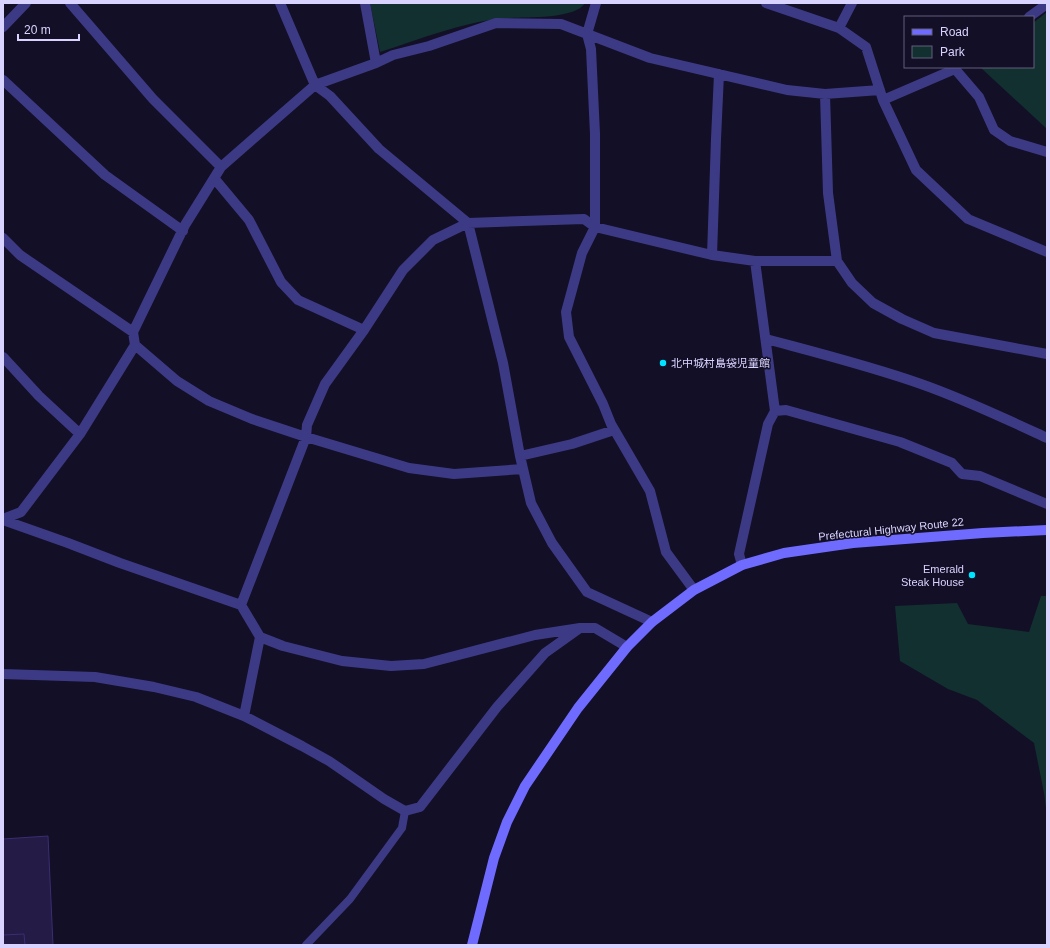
<svg xmlns="http://www.w3.org/2000/svg" width="1050" height="948" viewBox="0 0 1050 948" font-family="Helvetica,'Noto Sans JP',sans-serif">
	<style>
		.green { fill: #12302f }
		.building { fill: #241b47; stroke: #3b2d73 }
		.lines { fill: none; stroke-linecap: round; stroke-linejoin: round }
		.service { stroke: #3d3a85; stroke-width: 8 }
		.minor { stroke: #3d3a85; stroke-width: 10 }
		.secondary { stroke: #6f6bff; stroke-width: 10 }
		.poi-dot { fill: #00e5ff; stroke: #130f26; stroke-width: 1.5 }
		.labels { text-anchor: middle; stroke-width: 3; stroke-linejoin: round; paint-order: stroke }
		.poi-label { font-size: 11px; fill: #d9d4ff; stroke: #130f26; text-anchor: start }
		.street-label { font-size: 11px; fill: #d9d4ff; stroke: #130f26 }
	</style>
	<rect width="100%" height="100%" fill="#130f26"/>
	<path class="green" d="M370,3H585C576,19 527,17 510,18C467,20 421,39 380,52Z
		M1047,12V129L980,67H1033V23Z
		M1041,596H1047V816L1044,793L1034,743L977,700L948,689L900,661L895,606L957,603L968,624L1029,632Z"/>
	<path class="building" d="M48,836L53,945H3V839Z
		M24,934L25,945H3V935Z"/>
	<g class="lines">
		<path class="service" d="M306,945L350,899L402,828L405,811"/>
		<path class="minor" d="M70,3L153,99L221,167
			M280,3L315,85L330,96L379,149L468,223L503,363L520,456L531,503L552,543L587,592L652,622
			M365,3L376,63
			M596,3L587,34L591,49L595,134V227L582,253L566,312L569,337L603,404L611,424L650,491L666,552L694,590
			M766,3L839,28L866,47L883,100L916,170L968,219L1047,252
			M1029,17L1047,4
			M3,27L26,3
			M839,28L852,3
			M3,80L105,175L183,231
			M825,94L828,193L837,261
			M883,100L955,69L979,97L994,130L1010,141L1047,152
			M214,178L249,220L281,282L298,300L364,330
			M3,238L20,255L133,332
			M712,255L716,139L719,74
			M766,339C818,353 870,366 921,384C964,399 1006,419 1047,438
			M135,345L177,381L209,401L252,419L306,437L409,468L454,474L523,469
			M3,357L39,396L80,434
			M775,411L786,410L900,442L952,463L962,474L980,476L1047,504
			M520,456L572,444L614,430
			M3,519L21,512L80,434L135,345L133,332L185,225L221,167L315,85L376,63L393,55L429,46L496,23L561,24L650,58L787,90L825,94L880,90
			M3,520L68,543L120,563L241,605L260,637L283,646L342,661L391,666L424,664L535,635L580,628H595L627,647
			M742,565L739,554L768,424L775,411L755,261
			M241,605L306,437L307,425L325,384L364,330L403,270L433,240L468,223L584,219L595,227L712,255L755,261H837L852,283L873,303L902,319L934,333L1047,354
			M3,674L95,677L154,687L196,697L244,716L302,746L329,761L384,799L405,811L420,807L497,707L545,653L580,628
			M244,716L260,637"/>
		<path class="secondary" d="M472,945L494,858L507,822L525,786L578,708L627,647L652,622L694,590L742,565L784,553L853,543L983,533L1047,530"/>
	</g>
	<g class="poi-dot">
		<circle cx="663" cy="363" r="4"/>
		<circle cx="972" cy="575" r="4"/>
	</g>
	<g class="labels">
		<g class="poi-label">
			<text x="671" y="367">北中城村島袋児童館</text>
			<text x="964" y="573" text-anchor="end">Emerald<tspan x="964" dy="13">Steak House</tspan></text>
		</g>
		<g class="street-label">
			<text transform="translate(891 529) rotate(-6)" y="4">Prefectural Highway Route 22</text>
		</g>
	</g>
	<rect width="1050" height="948" fill="none" stroke="#d9d4ff" stroke-width="8"/>
	<rect x="904" y="16" width="130" height="52" fill="#130f26" stroke="#625e7d"/>
	<rect x="912" y="29" width="20" height="6" fill="#6f6bff" stroke="#625e7d"/>
	<text x="940" y="36" font-size="12" fill="#d9d4ff">Road</text>
	<rect x="912" y="46" width="20" height="12" fill="#12302f" stroke="#625e7d"/>
	<text x="940" y="56" font-size="12" fill="#d9d4ff">Park</text>
	<path d="M18 34v6h61v-6" fill="none" stroke="#d9d4ff" stroke-width="2"/>
	<text x="24" y="34" font-size="12" fill="#d9d4ff" stroke="#130f26" stroke-width="3" paint-order="stroke">20 m</text>
</svg>
